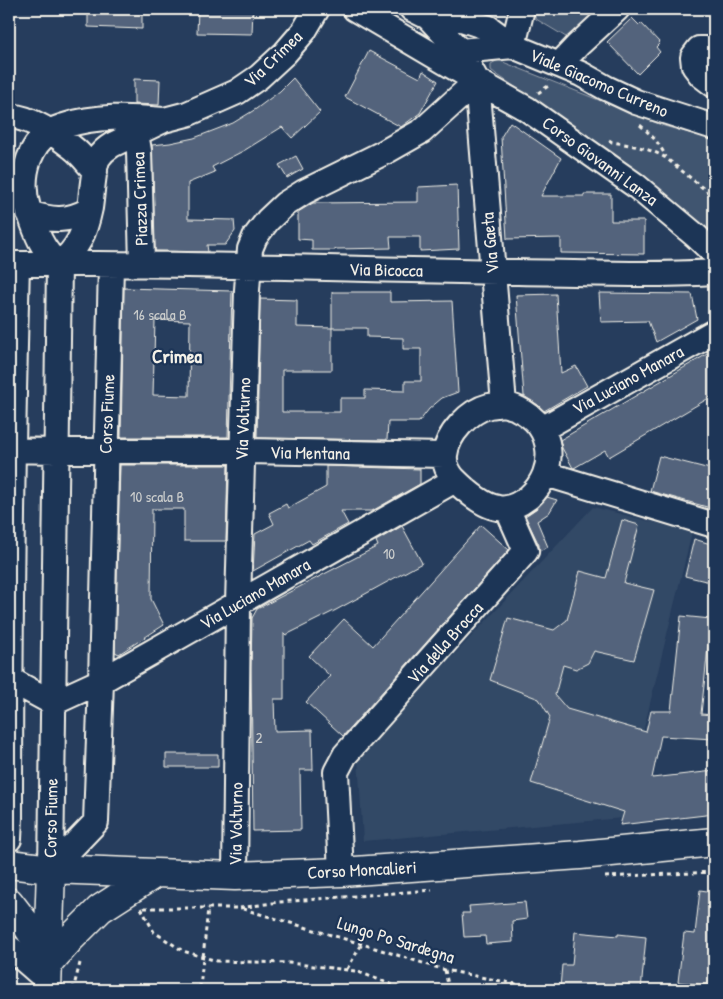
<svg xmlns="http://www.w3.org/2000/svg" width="723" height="999" viewBox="0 0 723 999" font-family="'Patrick Hand',sans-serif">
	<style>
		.built { fill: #334966 }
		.green { fill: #40546f; stroke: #9aa2ac }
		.building { fill: #52647b; stroke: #f4f1e8; fill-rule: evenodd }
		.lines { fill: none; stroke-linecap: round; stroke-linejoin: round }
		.minor-casing { stroke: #f4f1e8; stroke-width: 28 }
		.major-casing { stroke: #f4f1e8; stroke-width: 31 }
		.path { stroke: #f4f1e8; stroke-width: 3; stroke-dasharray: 4 4; stroke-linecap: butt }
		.minor { stroke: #1d3557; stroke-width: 24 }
		.major { stroke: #1d3557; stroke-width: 28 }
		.labels { text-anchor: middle; stroke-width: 4.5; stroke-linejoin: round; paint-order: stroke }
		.number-label { font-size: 15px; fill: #cccecd }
		.street-label { font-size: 18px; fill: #f4f1e8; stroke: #1d3557 }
		.neighbourhood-label { font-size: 19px; font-weight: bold; fill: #f4f1e8; stroke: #1d3557 }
	</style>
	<rect width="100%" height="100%" fill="#263d5d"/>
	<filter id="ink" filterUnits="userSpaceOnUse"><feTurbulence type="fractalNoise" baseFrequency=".02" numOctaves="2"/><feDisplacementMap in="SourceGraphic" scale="10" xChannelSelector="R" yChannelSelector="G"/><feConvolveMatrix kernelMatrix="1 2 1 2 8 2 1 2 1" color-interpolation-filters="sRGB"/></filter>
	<g filter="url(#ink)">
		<path class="built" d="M593,507L692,532L622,818L363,841L358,757Z"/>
		<path class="green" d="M531,9H606L573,37H566L536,19Z
			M498,60L664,126L714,140V234L615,154L496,74L491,70V64Z"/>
		<path class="building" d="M88,9H142V29L88,27Z
			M198,9H253L252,34L197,33Z
			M632,18L639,25L641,23L660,43L656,47L660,52L638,74L607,42Z
			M369,51L420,78L423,71L438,81L420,113L401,127L345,97Z
			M293,78L320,112L292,138L282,127L245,150L212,167L215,172L188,183V219L234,220L235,231L225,245H207L208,252L155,251L152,145L170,143L194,138L233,123L256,109L280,91Z
			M134,79L160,80L159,105L134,104Z
			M510,122L561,158L541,196H584V194H611V221H644V254L561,253V238L507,239L501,137Z
			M296,156L303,169L287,178L279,165Z
			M457,185L459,249L420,251V237H390L391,248L336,249L335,250H312V240L298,239V212L313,203L418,202V187Z
			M124,288L232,291L228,437H121ZM155,320L190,321L189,396L153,395Z
			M332,292H390V302L452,301L458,392L442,398L429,409L419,422H388L387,440L257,438L260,299L297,300V327L332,328V370H282V412H340V398H365V390L405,391V381H421V349H403V338L367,337V328H332Z
			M599,293L692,294L697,319L656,342L648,321L601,322Z
			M556,294L561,373L576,366L587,386L544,411L538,405L524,396L516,295Z
			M714,350V395L609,457L605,450L574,468H573L562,448L560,440Z
			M659,456L714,470V509L650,491Z
			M120,465H228L226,541H184V509H152L151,599L164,625L119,654L115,652Z
			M326,466L420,469V484L372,511H341L348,524L312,544L309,540L253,571L255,534L274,524L269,513L286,504L288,508L326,487Z
			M547,497L557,500L549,513L537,521L548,547L539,551V545L525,516L537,508Z
			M622,520L639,525L624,583L654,590L634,660L594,651L588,663L576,669L563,665L555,695L567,709L646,732L651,711H671L681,616L711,619L701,714L714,715V739L661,736L652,778L714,771V814L620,825L624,812L531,783L550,717L539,699L490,680L508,618L554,630L567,620L580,571L606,578Z
			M481,525L509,550L343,736L306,702L330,676L309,656L344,619L373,646Z
			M402,526L422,563L336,610L286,635L284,633V699H274L275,731L312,730L313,770H300L301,830L253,831L251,668L252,618L257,609L378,546L376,541Z
			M694,539L714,545V583L685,576Z
			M166,754H218V767H166Z
			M700,890L714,892V986L678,982L684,933L695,934Z
			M525,902L527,919L512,921L513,942L486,944L485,936L464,937L462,913H470L469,906Z
			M575,932L618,936V934L646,937L641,990H583L560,988L562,965H572Z"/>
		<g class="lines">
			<g class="minor-casing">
				<path id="minor" d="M355,9L477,81L527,109L635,185L696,236L714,253
					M412,9L428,17L460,51L477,81L504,404
					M428,17H456L489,28L513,46L581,74L606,88L636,102L714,127
					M513,46L522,9
					M445,51H460L513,46
					M714,53L705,49H699L693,57L694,66L701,75L714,85
					M560,64L578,45L617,9
					M9,116C30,117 57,135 73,148C81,154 88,164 95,171
					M136,133L139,151L142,264
					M29,213C53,221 67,222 89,210
					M9,264C178,262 348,270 518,272C583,273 649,276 714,272
					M59,264C78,249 85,232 90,208C92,195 93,169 98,158C102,152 107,148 112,145L164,120L187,114L237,92L259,77L285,53L304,31L317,9
					M59,264C41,250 35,229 28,208C23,191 23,176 29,159C33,149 40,138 50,132C54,129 59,128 64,126C96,115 130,117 163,120
					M504,404C508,406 514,406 518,409C555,426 558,471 529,497C520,504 509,510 498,508C483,506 464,489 454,479C448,472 444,464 445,455C447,434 469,411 489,406C493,405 499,405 504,404Z
					M542,429L714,332
					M9,450L56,451H242L444,455
					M546,474L714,525
					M9,679L53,703L101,681L455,480
					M9,839L10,818C10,634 12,449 17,264
					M51,869L96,822L101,681L111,265
					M51,869L59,264
					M341,872L336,772L345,755L526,551L507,508
					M235,876L238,603L247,290L250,249L255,237L268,220L285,204L304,192L385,152L422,131L477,81
					M9,948L16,953L47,980"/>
			</g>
			<g class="major-casing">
				<path id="major" d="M9,864L51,869L235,876L341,872L580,855L714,842
					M9,902L26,924L48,959
					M47,965L72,937L100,909L156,873
					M47,990L51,869"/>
			</g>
			<path class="path" d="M538,93L551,84
				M640,125C653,137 658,141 666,157
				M609,140L612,142C631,145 650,148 666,158L714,197
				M605,877L714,872
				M141,908L154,932L183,951L217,961L289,963L356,971L406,990
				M144,908H240L279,902L432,890
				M243,909L362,944L445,970L546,990
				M347,969L362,944
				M445,970L449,990
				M9,987L13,990
				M200,988L208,908
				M73,990L80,963"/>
			<use href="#minor" class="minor"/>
			<use href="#major" class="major"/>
		</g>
	</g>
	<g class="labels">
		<g class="number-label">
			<text x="160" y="320">16 scala B</text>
			<text x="157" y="502">10 scala B</text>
			<text x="389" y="559">10</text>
			<text x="259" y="743">2</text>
		</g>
		<g class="street-label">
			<text transform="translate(273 59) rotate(-44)" y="6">Via Crimea</text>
			<text transform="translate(599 83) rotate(23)" y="6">Viale Giacomo Curreno</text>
			<text transform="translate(600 161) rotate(36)" y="6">Corso Giovanni Lanza</text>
			<text transform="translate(140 199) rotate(-92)" y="6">Piazza Crimea</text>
			<text transform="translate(490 243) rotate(-95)" y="6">Via Gaeta</text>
			<text transform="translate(386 270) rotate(1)" y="6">Via Bicocca</text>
			<text transform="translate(628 380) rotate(-29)" y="6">Via Luciano Manara</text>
			<text transform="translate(107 414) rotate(-88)" y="6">Corso Fiume</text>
			<text transform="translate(243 419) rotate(-88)" y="6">Via Volturno</text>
			<text transform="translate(310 453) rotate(1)" y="6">Via Mentana</text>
			<text transform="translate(255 594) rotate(-30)" y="6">Via Luciano Manara</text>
			<text transform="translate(445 643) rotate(-48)" y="6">Via della Brocca</text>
			<text transform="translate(51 818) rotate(-89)" y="6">Corso Fiume</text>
			<text transform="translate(236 824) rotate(-89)" y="6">Via Volturno</text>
			<text transform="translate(362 870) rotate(-3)" y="6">Corso Moncalieri</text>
			<text transform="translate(396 940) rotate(17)" y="6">Lungo Po Sardegna</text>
		</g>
		<g class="neighbourhood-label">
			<text x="177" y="363">Crimea</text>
		</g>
	</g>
	<rect width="723" height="999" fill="none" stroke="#1d3557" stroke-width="30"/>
	<rect x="15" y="15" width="693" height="969" fill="none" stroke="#f4f1e8" stroke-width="2" filter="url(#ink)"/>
</svg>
